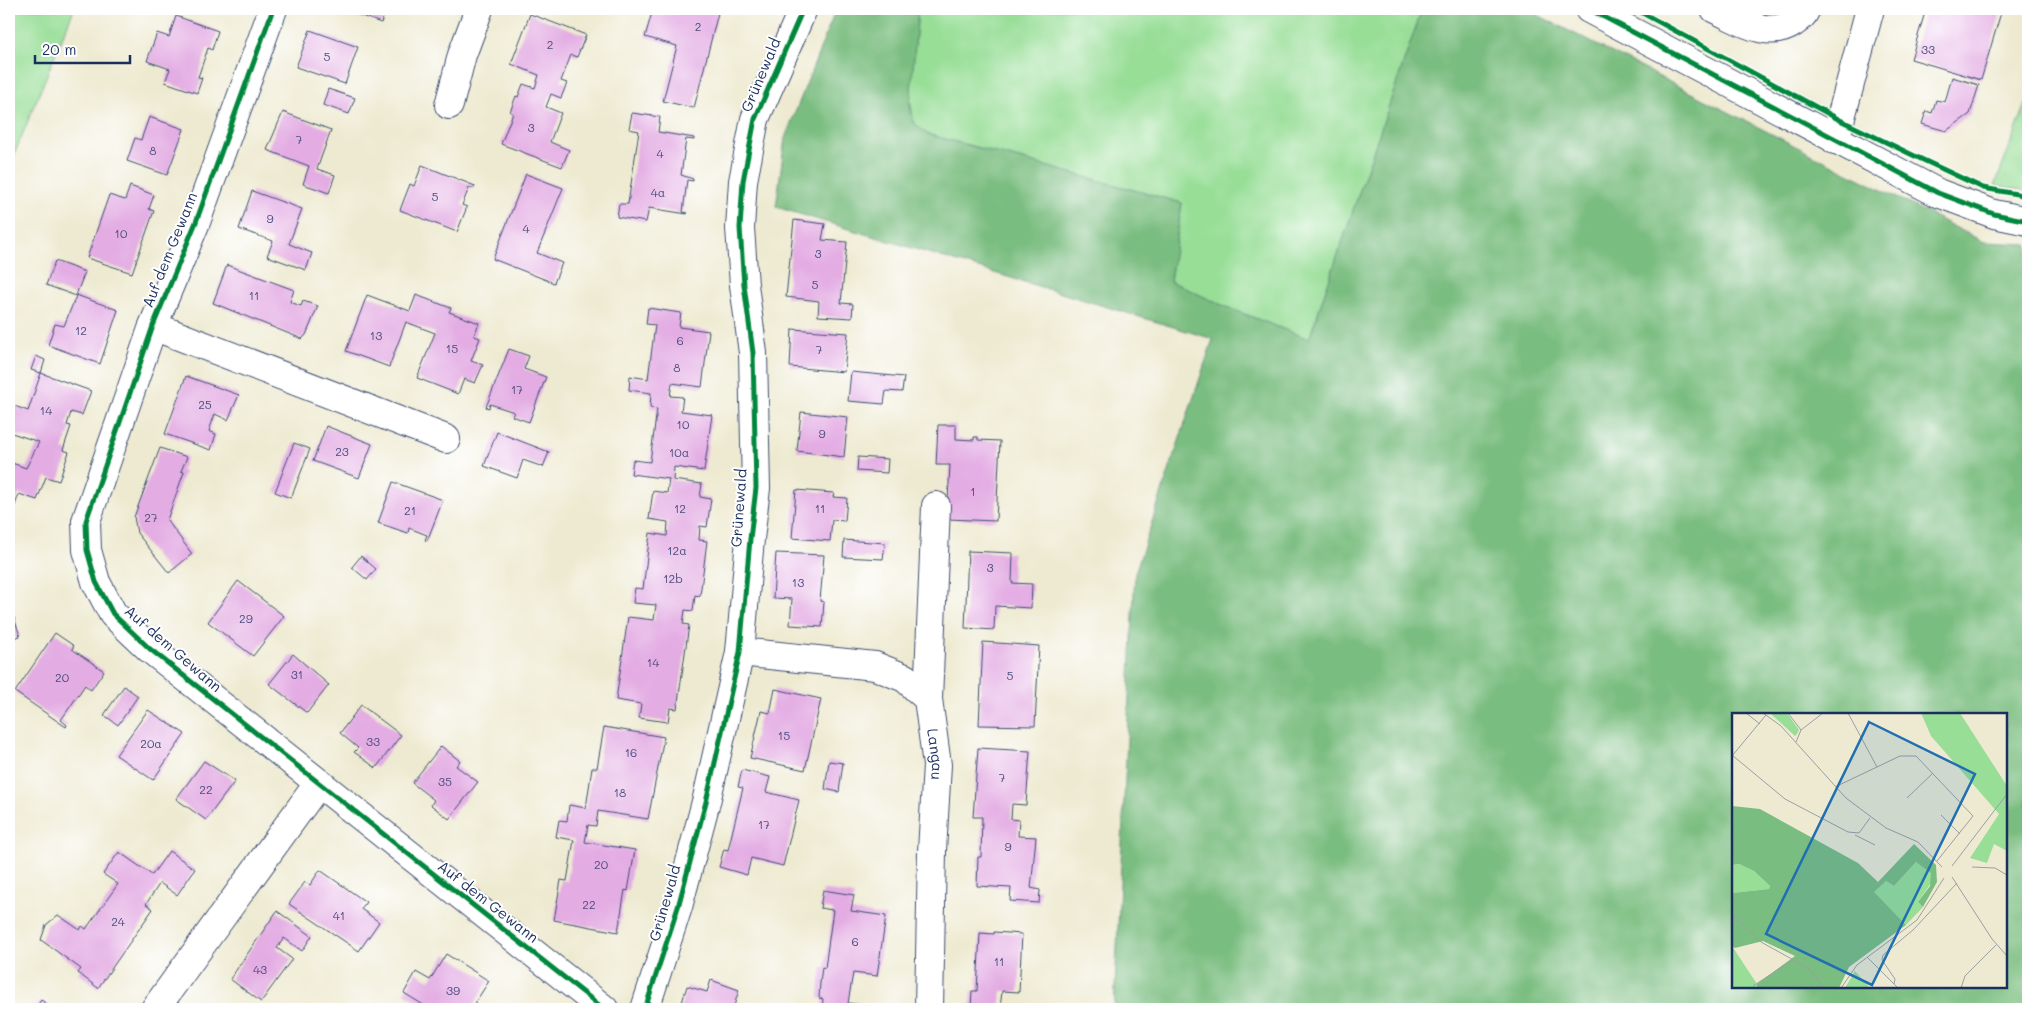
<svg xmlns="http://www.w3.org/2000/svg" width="2037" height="1018" viewBox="0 0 2037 1018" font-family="Mali,sans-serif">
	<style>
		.green { fill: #98de97; stroke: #5a867a }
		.forest { fill: #7abd80; stroke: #4a766f; fill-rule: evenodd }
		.building { fill: #e3ace3 }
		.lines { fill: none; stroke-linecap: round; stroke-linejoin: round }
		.minor-casing { stroke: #3b4b6f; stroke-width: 30 }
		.minor { stroke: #fff; stroke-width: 28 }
		.cycleway-casing { stroke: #fff; stroke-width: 8 }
		.cycleway { stroke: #00873e; stroke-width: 5 }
		.labels { text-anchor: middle; stroke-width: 4; stroke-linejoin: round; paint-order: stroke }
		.number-label { font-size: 12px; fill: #4d4e7f }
		.street-label { font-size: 15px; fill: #1b2f5e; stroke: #fff }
		.inset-road { fill: none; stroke: #9a9fa3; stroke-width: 1 }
		.view { fill: #1f6fb2; fill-opacity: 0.15; stroke: #1f6fb2; stroke-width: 2.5 }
		.inset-edge { fill: none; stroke: #1b2f5e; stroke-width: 2.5 }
	</style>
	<rect width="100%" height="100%" fill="#fff"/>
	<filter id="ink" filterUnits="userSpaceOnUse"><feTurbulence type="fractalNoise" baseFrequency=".02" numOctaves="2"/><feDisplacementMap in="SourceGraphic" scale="10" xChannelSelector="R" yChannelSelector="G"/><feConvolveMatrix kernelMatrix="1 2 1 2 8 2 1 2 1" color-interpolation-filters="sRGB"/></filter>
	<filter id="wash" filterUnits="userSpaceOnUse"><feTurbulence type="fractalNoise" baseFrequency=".0096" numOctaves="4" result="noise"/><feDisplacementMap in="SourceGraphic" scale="20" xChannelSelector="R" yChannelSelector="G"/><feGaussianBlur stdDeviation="1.12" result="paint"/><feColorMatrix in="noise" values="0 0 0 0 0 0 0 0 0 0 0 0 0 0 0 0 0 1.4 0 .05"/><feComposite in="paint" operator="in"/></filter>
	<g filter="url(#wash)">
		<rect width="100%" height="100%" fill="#eeead1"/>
		<path class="green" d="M9,9H74L9,167Z
			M918,9H1422L1309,339L1226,307L1170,281L1182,203L927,134L914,123L910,99Z
			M2028,99V191L1995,185Z"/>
		<path class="forest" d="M836,9H918L910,105L914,123L927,134L1182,203L1170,281L1226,307L1309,339L1422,9H1526L1984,242L2028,244V1009H1114L1135,573L1213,339L776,207L785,138ZM1733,714H2006V987H1733Z"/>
		<g id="blocks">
			<path class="building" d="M342,9H386L381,23Z
				M653,9H719L694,108L663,101L677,46L645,37Z
				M1926,9H2002L1981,80L1911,59Z
				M530,14L586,35L577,57L571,55L561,81L567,83L561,98L551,94L546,107L561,113L550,142L569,150L562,167L501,144L513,113L510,112L516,96L518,97L523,84L535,88L539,75L511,64Z
				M176,16L218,31L212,50L208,48L198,77L202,78L197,93L165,82L170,69L147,61L157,33L169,37Z
				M310,30L358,47L345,84L296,67Z
				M1952,77L1979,85L1970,114L1946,131L1922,124L1926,111L1932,113L1936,100L1945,102Z
				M328,89L355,98L349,114L323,105Z
				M283,112L331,130L317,169L335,175L329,193L303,184L309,166L267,150Z
				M632,113L660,117L658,132L694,138V140L686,139L681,175L693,179V181L687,180L683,212L688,213L687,214L649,208L646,222L617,217L619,204H628L639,131L629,129Z
				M149,117L184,129L167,175L127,161L135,138L141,140Z
				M422,165L475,186L474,188H469L462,205L467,207L457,232L400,210L410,184L414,186Z
				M526,174L563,188L537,253L562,263L554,283L493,259Z
				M130,186L154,195L149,209L154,211L132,273L87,258L109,195L125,200Z
				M252,191L302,209L289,244L312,253L306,270L267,256L273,241L239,229Z
				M794,220L825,224L822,240L847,242L841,303L853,304L852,318L818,316L819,301L786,297Z
				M55,261L85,272L76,295L118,310L100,364L48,345L55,324L64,326L76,296L46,285Z
				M227,265L294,290L290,302L301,306L303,301L318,306L306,335L302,339L213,303Z
				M367,295L410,311L416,295L451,308L449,312L479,323L474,336L480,338L471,361L483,365L475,383L464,379L458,394L417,378L435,333L406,322L389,367L346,351Z
				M648,308L681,313L679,327L709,331L702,387L672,383L670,396L683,397L681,411L712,415L704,471L674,467L673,480L702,484L700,497L711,499L707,527L700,526L699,540L707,541L700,596L695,595L693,611L685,610L683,624L689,625L677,709L670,708L668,722L639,718L641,704L616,700L628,617L654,620L656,605L633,603L635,588L643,589L650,533L667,536L668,522L649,519L653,491L667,493L669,479L631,474L633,460L650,462L657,409L650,408L651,393L629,390L630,376L648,379L655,325L646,324Z
				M792,329L848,333L844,372L790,367Z
				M509,349L529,356L524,369L546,377L529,422L512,416L514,412L490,404L489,408L486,407Z
				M36,356L45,360L41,373L91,391L82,415L71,412L67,425L71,426L63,450L69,452L59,481L46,477L37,500L19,494L9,522V462L26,468L39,442L9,432V404L28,411L41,373L31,370Z
				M851,372L904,377L902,392L886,391L884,404L848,401Z
				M186,376L239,395L228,420L215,414L209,431L216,434L211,450L165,434Z
				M801,412L848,417L844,457L797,451Z
				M938,425H956V439L974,440V437H978V440L1000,441L996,521L947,519L950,465H936Z
				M326,426L372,444L359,478L313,461Z
				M497,432L549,452L543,467L523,460L517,478L484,466Z
				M294,443L310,449L291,498L275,492Z
				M160,448L187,457L181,471L184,472L167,520L192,554L169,573L137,533L134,517Z
				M858,457L888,459L887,473L857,471Z
				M393,482L443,500L427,541L425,540L427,535L409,528L408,533L378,523Z
				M796,490L834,493L833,497L847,498L845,521L832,520L830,541L792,538Z
				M844,540L885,543L883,559L843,557Z
				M968,551L1013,553L1012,583L1032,584L1031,608L995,606L994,630L965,628Z
				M776,553L824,555L820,601L824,602L822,627L790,625L792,599L773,598Z
				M361,556L376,569L367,580L352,567Z
				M238,581L284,616L253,656L208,622Z
				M9,602L20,636L9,639Z
				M55,633L74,646L72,649L104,671L91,690L85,685L61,720L67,725L66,727L15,692Z
				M983,642L1039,646L1035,726L979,725Z
				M293,654L329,685L307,713L269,684Z
				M124,686L138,696L118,725L104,715Z
				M775,689L821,699L805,770L750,758L761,711L770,713Z
				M361,705L401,735L376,768L354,752L358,748L340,733Z
				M148,710L185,734L153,780L116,755Z
				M604,727L664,737L648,819L598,811L596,826L588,825L585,842L635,850L628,891L625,890L618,932L554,920L561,880L567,881L574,840L556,837L559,820L567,821L569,805L586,808L592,768H597Z
				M441,746L460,761L456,766L478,782L449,819L431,805L434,800L412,783Z
				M978,748L1030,751L1026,805L1012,804L1011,819L1019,820L1018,836L1036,837L1031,888L1040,890L1039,903L1010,901L1011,888L977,886L978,857H981L982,817H973Z
				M204,761L235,781L206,820L176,799Z
				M829,761L843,763L839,792L825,789Z
				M742,770L770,777L766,792L799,800L783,866L751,858L747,875L719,867L724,849L728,850L743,788L738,787Z
				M169,851L195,869L177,895L160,883L146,904L153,909L98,988L78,973L81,969L41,940L46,925L58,915L80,930L82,926L86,929L118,884L103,874L119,852L152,875Z
				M320,870L366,902L361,909L379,922L359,951L289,904L305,882L310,885Z
				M823,890L854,895L851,911L886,916L877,976L853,973L848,1003L870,1006V1009H822L823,999L819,998L820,983L822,967L825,968L833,910L820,908Z
				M277,911L312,936L302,951L284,938L277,948L292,959L261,1002L230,979Z
				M994,932L1022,934L1019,992L1002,991L1000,1009L971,1008L972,991H977L980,933L994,934Z
				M446,954L489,981L473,1006L478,1009H430L404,993L416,972L430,980Z
				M711,980L739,990L733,1009H680L687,986L707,992Z
				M41,1000L54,1009H35Z"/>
		</g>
	</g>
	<g filter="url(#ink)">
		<use href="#blocks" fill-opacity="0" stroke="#3b4b6f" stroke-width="1"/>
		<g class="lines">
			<g class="minor-casing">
				<g id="minor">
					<path d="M273,9L196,222L153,326L86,521L87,550L96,582L113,614L150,649L604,1009"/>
					<path d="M1589,9L1938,193L1994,214L2028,221"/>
					<path d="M1715,9C1740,20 1768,40 1793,23C1800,18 1803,16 1806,9"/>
					<path d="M449,105L462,55L479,9"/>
					<path d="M1835,140L1870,9"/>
					<path d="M153,326L446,439"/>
					<path id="s1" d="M740,652L875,666L905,678L928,699L937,765L932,851L929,1009"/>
					<path d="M928,699L936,506"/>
					<path d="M155,1009L318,784"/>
					<path d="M645,1009L678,907L707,798L740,652L750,539L756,488L753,353L744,285L740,228L743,181L755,119L803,9"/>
				</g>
			</g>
			<use href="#minor" class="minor"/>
			<g class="cycleway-casing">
				<path id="cycleway" d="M273,9L196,222L153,326L86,521L87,550L96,582L113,614L150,649L604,1009
					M1589,9L1938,193L1994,214L2028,221
					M1635,9L1840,120L1921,159L1983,188L2028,196
					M645,1009L678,907L707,798L740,652L750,539L756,488L753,353L744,285L740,228L743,181L755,119L803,9"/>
			</g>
			<use href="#cycleway" class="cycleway"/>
		</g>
	</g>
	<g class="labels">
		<g class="number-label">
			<text x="698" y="31">2</text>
			<text x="550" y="49">2</text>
			<text x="1928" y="54">33</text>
			<text x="327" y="61">5</text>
			<text x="531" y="132">3</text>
			<text x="299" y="144">7</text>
			<text x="153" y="155">8</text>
			<text x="660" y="158">4</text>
			<text x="658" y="197">4a</text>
			<text x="435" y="201">5</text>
			<text x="270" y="223">9</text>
			<text x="526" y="233">4</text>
			<text x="121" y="238">10</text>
			<text x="818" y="258">3</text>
			<text x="815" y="289">5</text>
			<text x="254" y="300">11</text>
			<text x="81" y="335">12</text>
			<text x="376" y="340">13</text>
			<text x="680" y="345">6</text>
			<text x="452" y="353">15</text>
			<text x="819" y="354">7</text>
			<text x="677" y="372">8</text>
			<text x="517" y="394">17</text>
			<text x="205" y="409">25</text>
			<text x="46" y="415">14</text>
			<text x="683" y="429">10</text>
			<text x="822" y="438">9</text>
			<text x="342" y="456">23</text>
			<text x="679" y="457">10a</text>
			<text x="973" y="496">1</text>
			<text x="680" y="513">12</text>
			<text x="820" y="513">11</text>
			<text x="410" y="515">21</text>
			<text x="151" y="522">27</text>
			<text x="677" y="555">12a</text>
			<text x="990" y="572">3</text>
			<text x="673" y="583">12b</text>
			<text x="798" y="587">13</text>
			<text x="246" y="623">29</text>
			<text x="653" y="667">14</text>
			<text x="297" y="679">31</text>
			<text x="1010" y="680">5</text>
			<text x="62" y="682">20</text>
			<text x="784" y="740">15</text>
			<text x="373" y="746">33</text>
			<text x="151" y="748">20a</text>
			<text x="631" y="757">16</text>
			<text x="1002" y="782">7</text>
			<text x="445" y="786">35</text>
			<text x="206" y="794">22</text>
			<text x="620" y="797">18</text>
			<text x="764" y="829">17</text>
			<text x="1008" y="851">9</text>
			<text x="601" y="869">20</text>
			<text x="589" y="909">22</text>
			<text x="339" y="920">41</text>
			<text x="118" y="926">24</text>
			<text x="855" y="946">6</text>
			<text x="999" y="966">11</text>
			<text x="260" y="974">43</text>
			<text x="453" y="995">39</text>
		</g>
		<g class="street-label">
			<text transform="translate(761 75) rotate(-67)" y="5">Grünewald</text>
			<text transform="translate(170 250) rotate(-68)" y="5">Auf dem Gewann</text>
			<text transform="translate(739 508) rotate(-86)" y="5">Grünewald</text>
			<text transform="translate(173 649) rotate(41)" y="5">Auf dem Gewann</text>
			<text dy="5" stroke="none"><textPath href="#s1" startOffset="255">Langau</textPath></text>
			<text transform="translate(488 902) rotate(38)" y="5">Auf dem Gewann</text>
			<text transform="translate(665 903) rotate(-74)" y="5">Grünewald</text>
		</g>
	</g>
	<g transform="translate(1732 713)">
		<rect width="275" height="275" fill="#eeead1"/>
		<path d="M38,0H55L67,17L65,21L63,23ZM189,0H228L275,73V138L262,131L255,150L238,145L267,101L199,23ZM184,149L199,158V170L186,189L191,194L174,212L141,179L154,168L162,173ZM7,151L22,158L38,173L37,176L0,180V152ZM0,233L25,271V275H0ZM123,258L138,275H113Z" fill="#98de97"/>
		<path d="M0,93L28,96L126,150L146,169L182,131L204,152L205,169L191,194L186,189L198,173L199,160L184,149L162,173L154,168L142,179L174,212L117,254L107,275H25V271L63,243L31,228L3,235L0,233V180L37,176L38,173L22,158L7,151L0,152Z" fill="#7abd80"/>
		<path class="inset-road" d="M14,0L28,11M31,0L49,13L114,85L154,115L186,129L210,154M56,0L69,17M116,0L145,54M64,29L69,17L91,0M0,42L53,86L116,119L127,120L138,105M0,43L34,2M103,74L168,43H184L241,103L205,148M175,85L201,60M209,102L228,121M123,122L143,132M220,153L275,81M240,154L263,155L275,162M220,164L260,226L275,243M0,201L29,229L76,255L92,275M135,244L166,275M162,271L163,266L150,247L151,242L181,217L225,170M21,273L59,248M109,275L125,252L185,207L212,165M229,275L233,263L264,232"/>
		<path class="view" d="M137,9L243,61L140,272L34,221Z"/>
		<rect width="275" height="275" class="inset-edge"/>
	</g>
	<rect width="2037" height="1018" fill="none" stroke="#fff" stroke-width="30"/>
	<path d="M35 55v8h95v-8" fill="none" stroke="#1b2f5e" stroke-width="2.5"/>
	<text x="42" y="55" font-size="15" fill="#1b2f5e" stroke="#ffffff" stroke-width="4" paint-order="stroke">20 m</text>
</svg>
